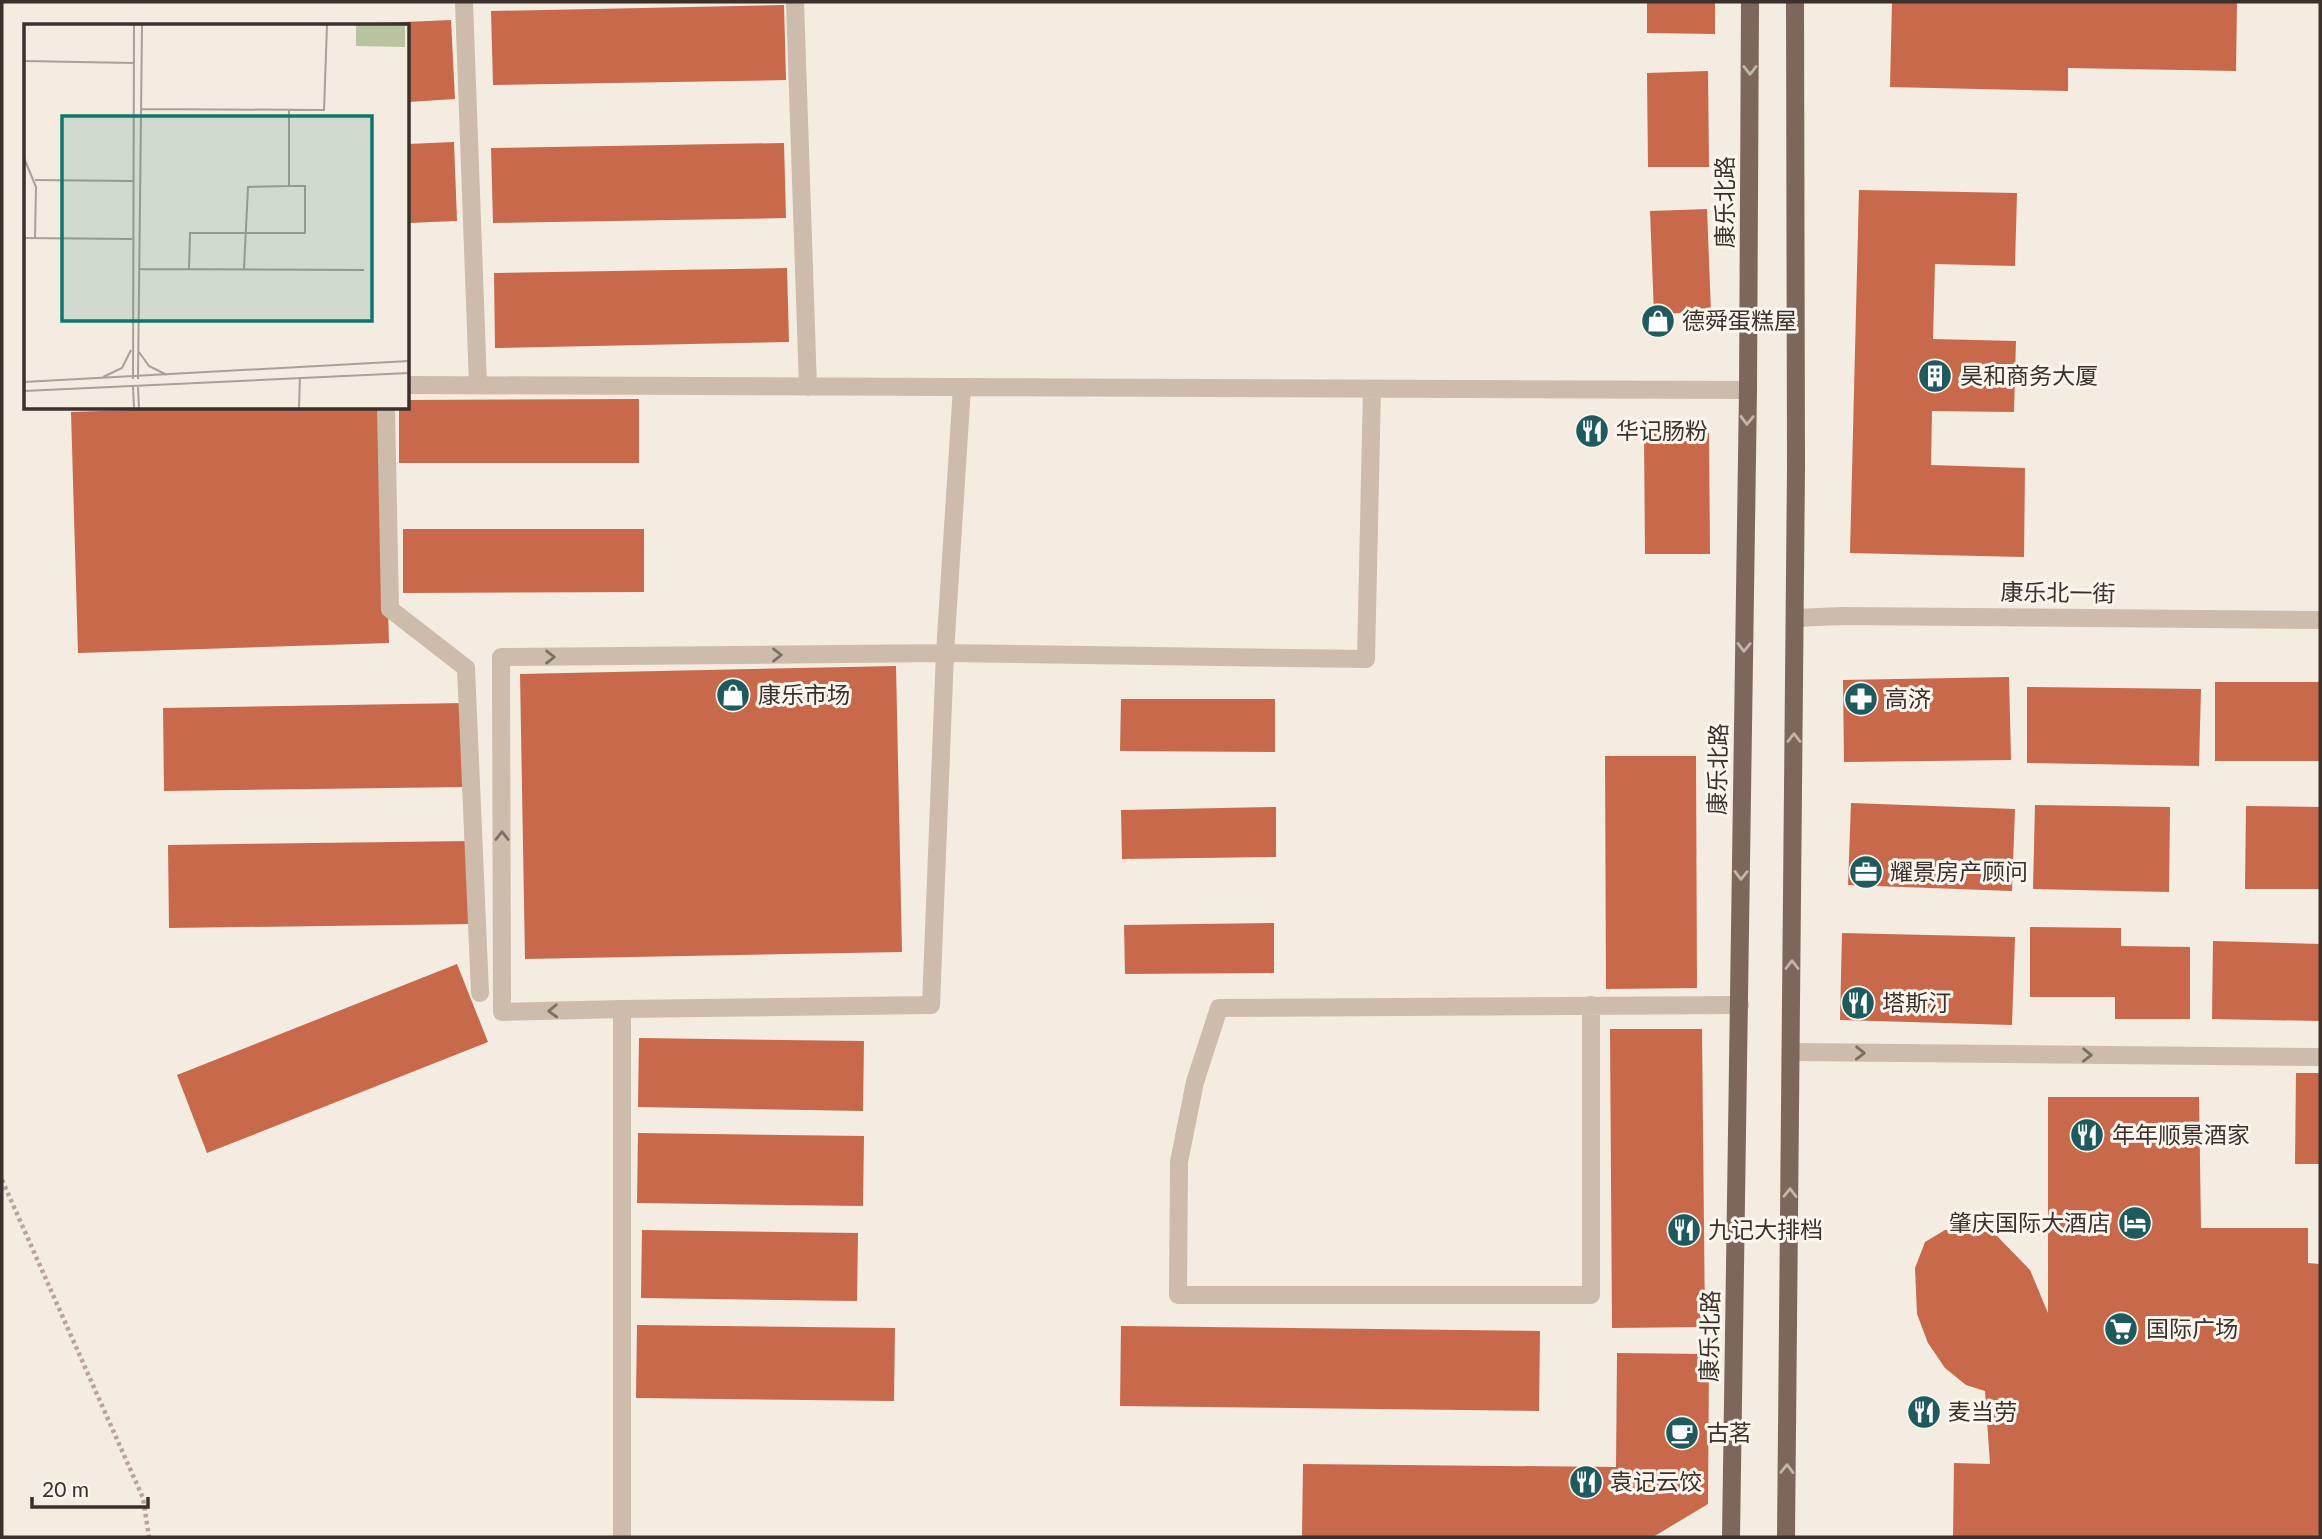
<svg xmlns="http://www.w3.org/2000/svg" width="2322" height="1539" viewBox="0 0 2322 1539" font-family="Lato,'Noto Sans SC',sans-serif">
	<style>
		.building { fill: #c8694b }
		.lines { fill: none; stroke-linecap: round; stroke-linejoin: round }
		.path { stroke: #b9a596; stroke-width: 4.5; stroke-dasharray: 3.5 3.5; stroke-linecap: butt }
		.minor { stroke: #cdbbac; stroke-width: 18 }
		.major { stroke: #7d675c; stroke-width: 18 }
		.oneway { stroke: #c2b5ac }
		.oneway2 { stroke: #7d6f65 }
		.labels { text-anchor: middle; stroke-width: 6; stroke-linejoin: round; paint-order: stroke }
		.street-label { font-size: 23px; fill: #3b302b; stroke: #fbf5ee }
		.poi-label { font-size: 23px; fill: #3b302b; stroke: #fbf5ee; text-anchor: start }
		.inset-road { fill: none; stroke: #aaa098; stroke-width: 2 }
		.view { fill: #0f766e; fill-opacity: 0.15; stroke: #0f766e; stroke-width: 3.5 }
		.inset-edge { fill: none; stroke: #3b302b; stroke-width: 3.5 }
	</style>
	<rect width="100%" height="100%" fill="#f4ebe1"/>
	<path class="building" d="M1647,2H1715V34L1647,33Z
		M1892,2H2237L2236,71L2068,68V91L1890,87Z
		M784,5L786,80L493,85L491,11Z
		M451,20L455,99L408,102V26H358V24Z
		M1708,71L1709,167H1648L1647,73Z
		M454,142L457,221L408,223V144Z
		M784,143L786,218L493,223L491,148Z
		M1859,190L2017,193L2015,266L1935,264L1933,339L2016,341L2014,412L1932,411L1931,465L2025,468L2024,557L1850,553Z
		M1707,209L1711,312L1654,314L1650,211Z
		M787,268L789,342L495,348L494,273Z
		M639,399V463H399V408H408V400Z
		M195,408H382L389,643L78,653L71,412Z
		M1644,433H1709L1710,554H1645Z
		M403,529H644V592L403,593Z
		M896,666L902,952L525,959L520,674Z
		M2009,677L2011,760L1844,762L1843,680Z
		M2215,682H2320V761H2215Z
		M2027,687L2201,689L2199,766L2027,763Z
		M1121,699H1275V752L1120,751Z
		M465,703L467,787L164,791L163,708Z
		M1605,756H1696L1697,988L1606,989Z
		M1851,803L2015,809L2012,891L1848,885Z
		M2035,805L2170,807L2169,892L2033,889Z
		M2246,806L2320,807V889H2245Z
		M1276,807V857L1122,859L1121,810Z
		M471,841L472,924L169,928L168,845Z
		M1274,923V973L1125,974L1124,925Z
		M2030,927L2121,928V946L2190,947V1019H2115V997H2030Z
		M1842,933L2015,937L2012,1025L1840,1020Z
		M2213,941L2320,944V1021L2212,1019Z
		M457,964L488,1042L207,1153L177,1075Z
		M1610,1029H1702L1705,1327L1612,1328Z
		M639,1038L864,1041L863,1111L638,1107Z
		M2296,1073H2320V1164H2295Z
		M2048,1097H2199L2201,1228H2308V1263L2320,1264V1537H1953L1954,1463L1990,1464L1985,1391L1966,1385L1945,1368L1928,1343L1917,1314L1915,1268L1925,1242L1945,1230L1975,1228L1997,1236L2030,1270L2048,1313Z
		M638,1133L864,1136L863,1206L637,1203Z
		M642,1230L858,1233L857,1301L641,1298Z
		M637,1325L895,1328L894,1401L636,1398Z
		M1121,1326L1540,1331L1539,1411L1120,1406Z
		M1617,1353L1709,1354L1708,1504L1653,1537H1302L1303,1464L1616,1467Z"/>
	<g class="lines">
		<path class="path" d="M2,1180L143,1498L149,1537"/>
		<path class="minor" d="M464,2L478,385
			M795,2L808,387
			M408,385L1748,390
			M386,408L390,609L466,668L480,993
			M1795,618L1842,616L2320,620
			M1591,1005V1295H1178L1179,1162L1195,1082L1219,1008L1740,1005
			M622,1009L502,1012L501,657L945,653L1366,659L1372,389
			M1792,1052L2320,1057
			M622,1537V1009L931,1005L945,653L962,387"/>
		<path class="major" d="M1731,1537L1748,390L1750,2
			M1786,1537L1796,468L1795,2"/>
	</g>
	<defs><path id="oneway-chevron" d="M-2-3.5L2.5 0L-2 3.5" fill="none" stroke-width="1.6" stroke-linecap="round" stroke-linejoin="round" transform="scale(1.75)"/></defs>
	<g class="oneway">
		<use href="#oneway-chevron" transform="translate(1750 70) rotate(90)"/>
		<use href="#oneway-chevron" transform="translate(1747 420) rotate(91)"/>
		<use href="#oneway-chevron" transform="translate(1744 647) rotate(91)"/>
		<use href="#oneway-chevron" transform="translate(1794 738) rotate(-90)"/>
		<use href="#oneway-chevron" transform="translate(1741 875) rotate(91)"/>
		<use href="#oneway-chevron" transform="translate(1792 965) rotate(-90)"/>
		<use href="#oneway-chevron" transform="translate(1790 1193) rotate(-89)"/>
		<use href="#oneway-chevron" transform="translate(1787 1469) rotate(-89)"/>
	</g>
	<g class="oneway2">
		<use href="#oneway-chevron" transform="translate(777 655)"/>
		<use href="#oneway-chevron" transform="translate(550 657)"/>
		<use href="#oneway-chevron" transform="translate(502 836) rotate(-90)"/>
		<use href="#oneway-chevron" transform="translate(553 1011) rotate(178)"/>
		<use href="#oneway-chevron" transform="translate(1860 1053) rotate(1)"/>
		<use href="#oneway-chevron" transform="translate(2087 1055) rotate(1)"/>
	</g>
	<defs>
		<g id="shop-disc" transform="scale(1.75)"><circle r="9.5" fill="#1f5a5e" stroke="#fbf5ee"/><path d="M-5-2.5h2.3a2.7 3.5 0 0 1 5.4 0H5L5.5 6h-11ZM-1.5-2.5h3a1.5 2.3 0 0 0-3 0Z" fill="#fff"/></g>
		<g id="building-disc" transform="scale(1.75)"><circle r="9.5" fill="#1f5a5e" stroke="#fbf5ee"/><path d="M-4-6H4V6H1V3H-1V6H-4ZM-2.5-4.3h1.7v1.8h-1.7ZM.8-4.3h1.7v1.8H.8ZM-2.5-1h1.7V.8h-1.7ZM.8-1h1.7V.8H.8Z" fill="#fff"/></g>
		<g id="restaurant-disc" transform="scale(1.75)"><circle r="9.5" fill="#1f5a5e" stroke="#fbf5ee"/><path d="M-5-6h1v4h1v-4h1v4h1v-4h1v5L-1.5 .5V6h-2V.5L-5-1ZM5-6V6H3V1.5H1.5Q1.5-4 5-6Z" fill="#fff"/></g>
		<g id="pharmacy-disc" transform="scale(1.75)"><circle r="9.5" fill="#1f5a5e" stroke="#fbf5ee"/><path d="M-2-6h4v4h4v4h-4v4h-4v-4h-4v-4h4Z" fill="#fff"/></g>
		<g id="office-disc" transform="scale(1.75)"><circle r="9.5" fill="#1f5a5e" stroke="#fbf5ee"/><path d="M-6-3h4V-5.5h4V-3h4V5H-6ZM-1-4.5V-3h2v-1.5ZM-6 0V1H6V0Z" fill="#fff"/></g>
		<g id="hotel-disc" transform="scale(1.75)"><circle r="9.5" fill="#1f5a5e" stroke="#fbf5ee"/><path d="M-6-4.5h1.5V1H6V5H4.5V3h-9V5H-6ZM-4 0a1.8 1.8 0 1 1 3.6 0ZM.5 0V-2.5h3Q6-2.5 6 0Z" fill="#fff"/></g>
		<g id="supermarket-disc" transform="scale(1.75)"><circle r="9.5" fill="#1f5a5e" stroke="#fbf5ee"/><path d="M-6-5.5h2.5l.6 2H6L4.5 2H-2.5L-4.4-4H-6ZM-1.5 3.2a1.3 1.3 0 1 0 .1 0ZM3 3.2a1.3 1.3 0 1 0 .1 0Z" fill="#fff"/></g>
		<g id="cafe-disc" transform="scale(1.75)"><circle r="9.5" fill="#1f5a5e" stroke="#fbf5ee"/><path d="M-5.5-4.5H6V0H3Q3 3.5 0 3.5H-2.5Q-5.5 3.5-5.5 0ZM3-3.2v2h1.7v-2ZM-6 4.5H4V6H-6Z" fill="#fff"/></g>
	</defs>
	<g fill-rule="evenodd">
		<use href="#shop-disc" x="1658" y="321"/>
		<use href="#building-disc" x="1935" y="376"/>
		<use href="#restaurant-disc" x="1592" y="431"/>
		<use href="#shop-disc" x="733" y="695"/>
		<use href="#pharmacy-disc" x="1861" y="699"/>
		<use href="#office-disc" x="1866" y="872"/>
		<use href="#restaurant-disc" x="1858" y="1003"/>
		<use href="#restaurant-disc" x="2087" y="1135"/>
		<use href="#hotel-disc" x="2135" y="1223"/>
		<use href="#restaurant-disc" x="1684" y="1230"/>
		<use href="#supermarket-disc" x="2121" y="1329"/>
		<use href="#restaurant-disc" x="1924" y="1412"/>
		<use href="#cafe-disc" x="1682" y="1433"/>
		<use href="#restaurant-disc" x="1586" y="1482"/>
	</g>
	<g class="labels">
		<g class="street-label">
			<text transform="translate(1725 202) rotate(-90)" y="8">康乐北路</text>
			<text transform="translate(2058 593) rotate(1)" y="8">康乐北一街</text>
			<text transform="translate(1718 769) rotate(-89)" y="8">康乐北路</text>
			<text transform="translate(1710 1336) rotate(-89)" y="8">康乐北路</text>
		</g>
		<g class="poi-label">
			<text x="1682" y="329">德舜蛋糕屋</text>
			<text x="1960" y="384">昊和商务大厦</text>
			<text x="1616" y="439">华记肠粉</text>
			<text x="758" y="703">康乐市场</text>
			<text x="1885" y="707">高济</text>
			<text x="1890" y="880">耀景房产顾问</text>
			<text x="1882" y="1011">塔斯汀</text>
			<text x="2112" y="1143">年年顺景酒家</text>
			<text x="2110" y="1231" text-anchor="end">肇庆国际大酒店</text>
			<text x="1708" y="1238">九记大排档</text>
			<text x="2146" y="1337">国际广场</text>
			<text x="1948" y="1420">麦当劳</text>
			<text x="1706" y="1441">古茗</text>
			<text x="1610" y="1490">袁记云饺</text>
		</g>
	</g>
	<g transform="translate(24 24)">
		<rect width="385" height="385" fill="#f4ebe1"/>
		<path d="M332,1H381V23L332,22Z" fill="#b8c4a0"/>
		<path class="inset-road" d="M0,37L110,39M117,85L300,86L303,1M0,134L12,163L11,214M11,156L109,157M0,214L108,215M115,245L340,246M165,245L166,209H281V162H265M220,245L224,163L265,162V85M115,328L125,342L143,351M79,353L98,344L107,326M109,355L110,1M114,355L118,1M0,358L385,337M109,363L110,384M114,363L115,384M0,367L385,349M275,384L276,353"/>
		<path class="view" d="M38,92H348V297H38Z"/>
		<rect width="385" height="385" class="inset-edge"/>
	</g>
	<rect width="2322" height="1539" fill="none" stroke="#3b302b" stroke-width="7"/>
	<path d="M32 1497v10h116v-10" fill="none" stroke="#3b302b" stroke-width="3.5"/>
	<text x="42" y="1497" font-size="21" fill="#3b302b" stroke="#fbf5ee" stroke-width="5" paint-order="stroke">20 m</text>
</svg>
